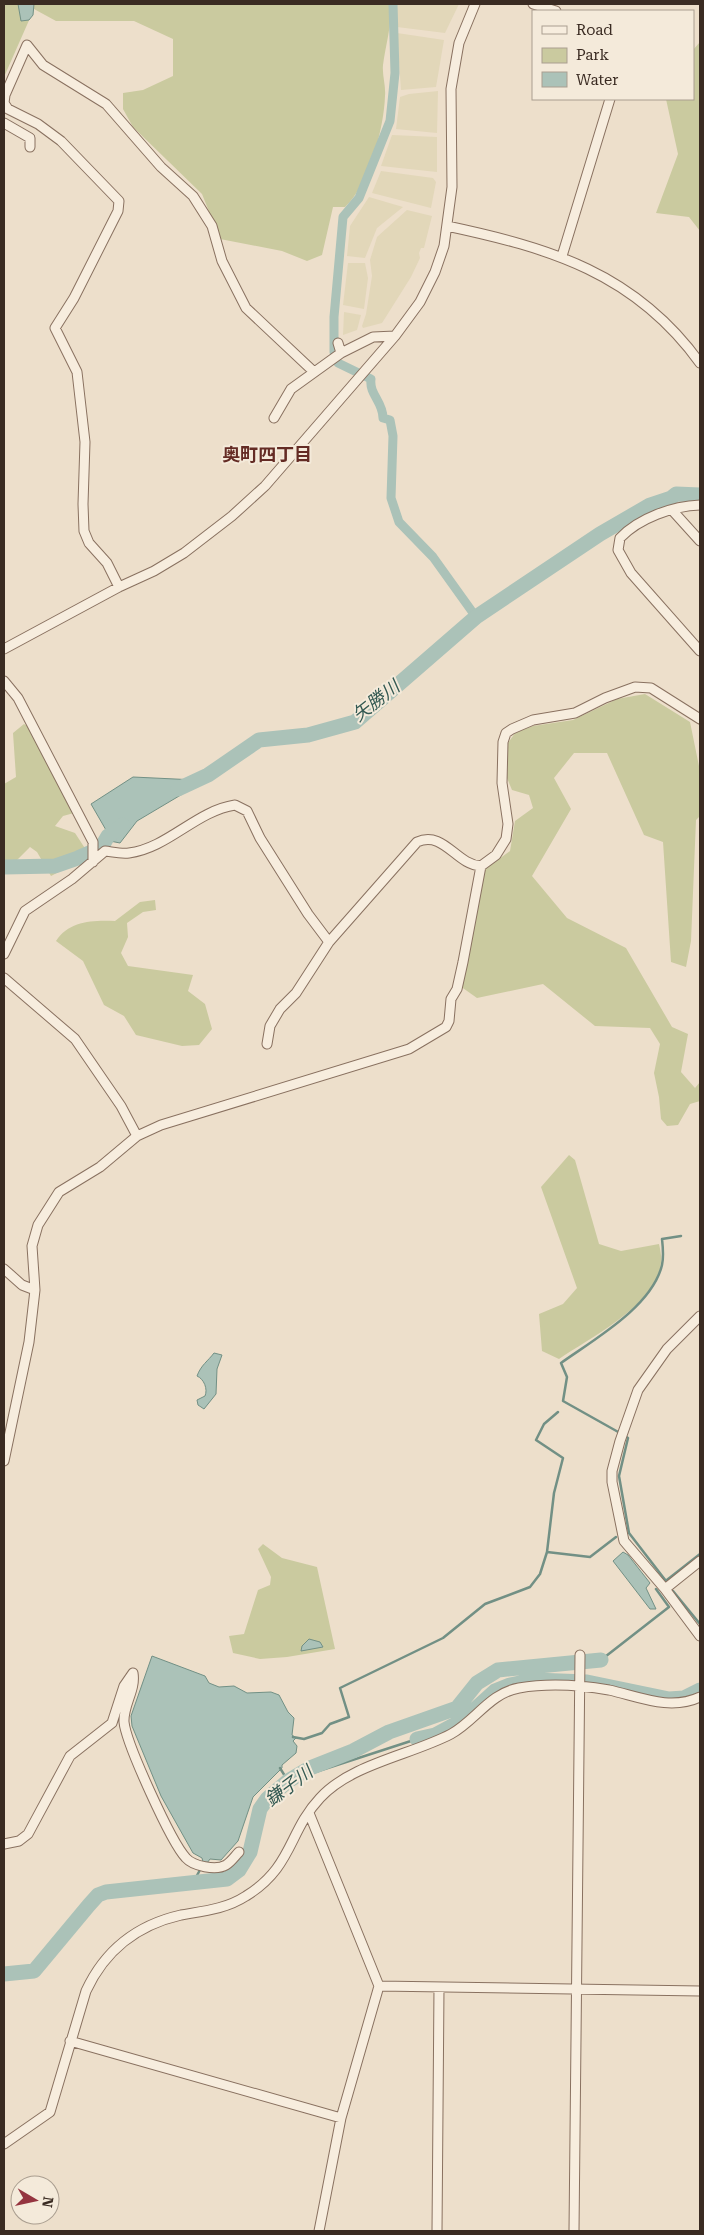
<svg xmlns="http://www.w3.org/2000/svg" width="704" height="2235" viewBox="0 0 704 2235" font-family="'Roboto Serif','Noto Sans JP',serif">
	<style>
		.farmland { fill: #e2d7b9 }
		.green { fill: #caca9f }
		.water { fill: #abc2b8; stroke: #729085 }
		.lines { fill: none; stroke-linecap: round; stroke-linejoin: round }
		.stream { stroke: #729085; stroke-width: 2.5 }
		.canal { stroke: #abc2b8; stroke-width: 9 }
		.river { stroke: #abc2b8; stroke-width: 15 }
		.minor-casing { stroke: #897160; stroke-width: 11 }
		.minor { stroke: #f7edde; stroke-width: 9 }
		.labels { text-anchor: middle; stroke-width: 4; stroke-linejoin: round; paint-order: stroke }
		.neighbourhood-label { font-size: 18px; font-weight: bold; fill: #642b24; stroke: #f4eada }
		.water-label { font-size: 18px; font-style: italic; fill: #335952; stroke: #f4eada }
	</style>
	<rect width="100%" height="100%" fill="#eddfcb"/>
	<path class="farmland" d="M397,4H459L445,33L397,27Z
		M397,33L444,40L436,87L401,90Z
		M438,91L437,133L396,129L400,97L409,94Z
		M392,135L437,137V172L381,166Z
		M381,171L433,178L436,182L431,208L372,193Z
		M369,197L403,207L377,228L365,258L347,256L350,226Z
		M407,210L432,216L424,248H421L419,253L420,258L411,277L382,323L363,328L362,326L366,314L372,276L370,260L377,237Z
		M348,263H365L368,278L364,309L343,305Z
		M344,312L361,315L357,330L343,335Z"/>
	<path class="green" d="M4,4H390C392,26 386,43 383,65C382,75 386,86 385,96C384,128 369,185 345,207H333L322,255L307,261L282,251L220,239L202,194L133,127L123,109V93L143,90L173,76V39L134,21H56L34,9L4,77Z
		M700,42V231L689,217L656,213L678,154L666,99H693V50Z
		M645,694L690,722L700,771V816L696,820L691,941L686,967L671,962L663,842L644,835L607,753H574L554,778L571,809L532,876L567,918L626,948L672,1027L688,1034L681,1072L695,1088L700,1082V1101L690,1104L678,1125L667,1126L661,1119L659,1097L654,1073L660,1044L650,1028L595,1026L543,984L477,998L460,986L484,870L510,851L515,821L533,808L529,795L512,790L507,778L508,743L515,733L533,726L573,720L617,699Z
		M24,724L29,727L74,813L63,816L55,826L75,833L90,856L51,876L37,852L30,847L17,860L4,861V784L16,777L13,733Z
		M155,900L156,910L143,912L127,923L128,937L121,953L128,966L193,975L188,991L205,1004L212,1029L199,1045L182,1046L136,1035L124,1016L104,1005L83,961L56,941C69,921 92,920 115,921L140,902Z
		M569,1155L575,1160L599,1244L621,1251L659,1244C660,1249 662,1257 661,1263C656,1305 591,1337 559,1359L542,1351L539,1314L563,1304L577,1288L541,1187Z
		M263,1544L282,1558L317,1567L335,1649L287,1657L260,1659L233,1653L229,1636L244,1634L258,1590L270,1585L271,1577L258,1549Z"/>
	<path class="water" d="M18,4H34L33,15L29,20L21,21Z
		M133,777L196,780L201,783L137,821L120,843L110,841L106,830L91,804Z
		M214,1353L222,1355L217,1369L216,1394L204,1409L198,1405L197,1400L205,1396C208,1389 204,1379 197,1376C201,1365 208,1361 214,1353Z
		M623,1552L628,1555L650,1583L646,1588L656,1609H650L613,1561Z
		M309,1639L320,1642L323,1647L301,1651L302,1646Z
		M152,1656L205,1676L209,1683L219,1687L234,1686L247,1693L271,1692L279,1695L288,1712L294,1718L292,1735L296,1738L293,1741L297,1746L296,1753L282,1765V1768L253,1797L238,1841L221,1860L210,1859L207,1863L203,1862L202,1858L193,1853L161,1796L132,1726L131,1716Z"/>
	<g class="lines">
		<path class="stream" d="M620,1433L563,1401L567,1377L561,1363C593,1340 652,1307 662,1265C664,1256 663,1248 662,1239L681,1236
			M625,1436L628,1438L619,1476L629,1533L666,1581
			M547,1552L554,1493L563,1458L536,1440L544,1424L558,1412
			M663,1583L700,1554
			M673,1591L700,1624
			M601,1660L669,1607L656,1589
			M293,1737L304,1739L322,1733L330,1724L349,1717L340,1688L443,1638L485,1604L530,1587L540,1574L547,1552L590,1557L616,1537
			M280,1768L288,1781L417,1739
			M194,1881L201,1868"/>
		<path class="canal" d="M393,4L395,73L390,121L359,198L343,217L334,317V352L338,363L371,379C369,395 383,401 383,418L390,420L393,436L391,498L399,522L433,557L476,617"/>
		<path class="river" d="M178,789L208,775L259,740L308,735L355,722L476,617L600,534L650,505L671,498L676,494L700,495
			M4,867L55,866L78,858L101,848L108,836L123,825
			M417,1739L435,1735L463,1720L495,1691L510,1685L534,1680L587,1682L669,1699L684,1698L700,1690
			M4,1974L34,1971L89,1905L98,1895L106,1892L227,1879L239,1870L250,1852L260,1809L267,1799L288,1781L310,1768L353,1751L389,1732L457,1708L477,1683L498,1670L601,1660"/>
		<g class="minor-casing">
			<path id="minor" d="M533,4L556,11
				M4,123L30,138V147
				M447,226C550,248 635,273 700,363
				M562,256L610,99
				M338,343L341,353L373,337L395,336
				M274,418L291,389L341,353
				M700,505C673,506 639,518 620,538L618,550L631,573L700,651
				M672,510L700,541
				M119,587L107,563L89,543L84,531L83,504L85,442L77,372L55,328L74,298L118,211L119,201L61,141L38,124L8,109L4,103L5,95L27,45L43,65L106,104L161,167L193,196L212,226L222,261L246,308L313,371
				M4,649L119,587L154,571L184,553L232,516L265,486L395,336L420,302L435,272L444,246L452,187L451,89L459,43L475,4
				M4,681L18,698L93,842V862
				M4,954L25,911L72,879L105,851C113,852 121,854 129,853C168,848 196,811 235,805L247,811L260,838L308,914L329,942
				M4,978L75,1039L121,1106L137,1136
				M267,1044L270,1026L280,1009L296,993L329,942L417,842C444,830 456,865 481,866L496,855L506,839L508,824L502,783L503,742L506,733L512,729L533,720L575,713L605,698L635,687L651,688L700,719
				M4,1269L22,1285L35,1290
				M700,1316L667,1349L638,1390L620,1441L612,1471V1482L624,1541L665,1589L700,1636
				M4,1461L29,1342L35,1290L32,1246L38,1225L59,1192L100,1167L137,1136L161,1125L409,1049L446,1027L449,1021L451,999L457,989L463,962L481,866
				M665,1589L700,1561
				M133,1673C136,1690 123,1705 124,1722C126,1743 171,1842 186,1858C193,1866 216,1871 226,1865C231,1862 235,1856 239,1852
				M309,1813L379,1986L341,2118L319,2231
				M4,1844L19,1841L28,1834L70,1756L112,1723L124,1686L133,1673
				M379,1986L700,1991
				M70,2041L341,2118
				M4,2144L50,2112L86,1991C105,1950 137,1925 181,1915C204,1911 226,1909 246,1896C293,1867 288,1832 320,1798C351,1764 411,1755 451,1734C475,1721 490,1693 519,1688C548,1683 580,1685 609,1690C640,1697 670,1711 700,1697
				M437,2231L439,1988
				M574,2231L580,1655"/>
		</g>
		<use href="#minor" class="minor"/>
	</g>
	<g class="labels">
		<g class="neighbourhood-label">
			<text x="267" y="461">奥町四丁目</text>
		</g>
		<g class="water-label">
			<text transform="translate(376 701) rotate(-38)" y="6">矢勝川</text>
			<text transform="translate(289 1786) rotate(-37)" y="6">鎌子川</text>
		</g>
	</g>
	<rect width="704" height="2235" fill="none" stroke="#3a2b22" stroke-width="10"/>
	<rect x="532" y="10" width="162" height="90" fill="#f4eada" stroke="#aa9e90"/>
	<rect x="542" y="26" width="25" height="8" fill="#f7edde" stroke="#aa9e90"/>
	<text x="576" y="35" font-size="15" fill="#3a2b22">Road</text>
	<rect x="542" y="48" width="25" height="15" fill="#caca9f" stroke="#aa9e90"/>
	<text x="576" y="60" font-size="15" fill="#3a2b22">Park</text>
	<rect x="542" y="72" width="25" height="15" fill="#abc2b8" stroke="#aa9e90"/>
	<text x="576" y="85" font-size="15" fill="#3a2b22">Water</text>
	<g transform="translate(35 2200) rotate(99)"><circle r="24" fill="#f4eada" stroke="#aa9e90"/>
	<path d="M0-4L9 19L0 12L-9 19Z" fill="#94343f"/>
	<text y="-8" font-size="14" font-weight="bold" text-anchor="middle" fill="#3a2b22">N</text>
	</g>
</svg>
